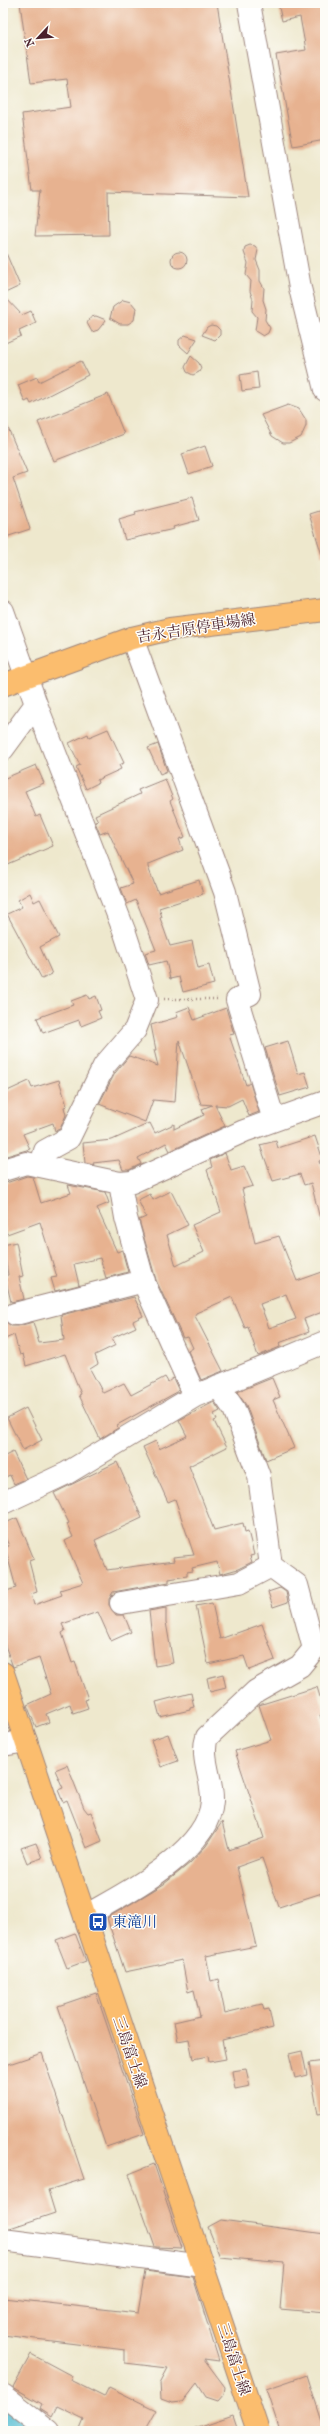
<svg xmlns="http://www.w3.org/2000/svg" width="328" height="2434" viewBox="0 0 328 2434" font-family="'IM FELL French Canon','Noto Serif JP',serif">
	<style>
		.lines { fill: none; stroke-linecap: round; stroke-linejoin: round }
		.river { stroke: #55bdd3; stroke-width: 30 }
		.building { fill: #e7b290; fill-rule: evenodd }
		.minor-casing { stroke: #9c847c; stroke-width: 24 }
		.major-casing { stroke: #9c847c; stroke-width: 24 }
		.path { stroke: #9c847c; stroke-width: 2.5; stroke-dasharray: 1 3; stroke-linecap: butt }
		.minor { stroke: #fff; stroke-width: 22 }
		.major { stroke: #fbbd6e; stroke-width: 22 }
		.labels { text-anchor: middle; stroke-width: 3; stroke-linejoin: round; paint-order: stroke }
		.street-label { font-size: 15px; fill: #4a1f2b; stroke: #fdfcf7 }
		.transit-label { font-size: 15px; fill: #164399; stroke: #fdfcf7; text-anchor: start }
	</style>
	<rect width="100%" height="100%" fill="#fdfcf7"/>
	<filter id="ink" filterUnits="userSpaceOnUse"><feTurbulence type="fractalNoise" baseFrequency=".025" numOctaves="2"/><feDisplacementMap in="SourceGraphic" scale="8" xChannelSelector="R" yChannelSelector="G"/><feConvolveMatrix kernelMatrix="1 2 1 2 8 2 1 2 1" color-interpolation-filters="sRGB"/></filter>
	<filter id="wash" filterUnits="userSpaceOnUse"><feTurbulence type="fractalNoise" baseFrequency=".012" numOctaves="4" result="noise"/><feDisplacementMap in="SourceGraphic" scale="16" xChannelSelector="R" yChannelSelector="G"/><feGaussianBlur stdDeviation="0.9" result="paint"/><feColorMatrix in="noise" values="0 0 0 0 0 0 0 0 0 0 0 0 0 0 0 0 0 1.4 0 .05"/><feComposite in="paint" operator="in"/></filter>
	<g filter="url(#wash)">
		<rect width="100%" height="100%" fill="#eee8cd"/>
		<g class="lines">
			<path class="river" d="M3,2419L19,2431"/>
		</g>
		<g id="blocks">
			<path class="building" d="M20,3H217L248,197L108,192L109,235L35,236L40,190H32L22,114L71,107L67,79L31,83Z
				M278,3H325V140L293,146L276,55L306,50L300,17L282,21Z
				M250,245L255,246L258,250L256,260L260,270V281L264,288L263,300L266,309L265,320L270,328L268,333L263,336L255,331L257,317L252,311L253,300L250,291L251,281L246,275L248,263L244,252L245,247Z
				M3,246L20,286L3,294Z
				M171 260a8 8 0 1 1 16 0a8 8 0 1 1-16 0Z
				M3,295L22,315L31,311L36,323L19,331L21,336L3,344Z
				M123,300L131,302L136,308L134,320L128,324H120L110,318L113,307Z
				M96,316L106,320L98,330L92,332L87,323L91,317Z
				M211,325L216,326L220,330V335L215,340L202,335L207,327Z
				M185,335L197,339L188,353L179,345V340Z
				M191,356L199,363L201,368L199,372L193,375L187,372L185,367Z
				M81,361L88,375L31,404L29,400L25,402L18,385L37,377L39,382Z
				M257,372L259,389L242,391L240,375Z
				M108,394L124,434L54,461L38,422Z
				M288,405L299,409L306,420V426L301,437L289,443H283L272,436L261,415Z
				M3,416L27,473L13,478L30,529L3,538Z
				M205,446L212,466L189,474L182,454Z
				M192,498L199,520L173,527L174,529L125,540L119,519L136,514L135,512Z
				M325,509V554L322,555L309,514Z
				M108,729L124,763L119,765L121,769L97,780L98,783L86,789L76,767L80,765L69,743L88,734L89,737Z
				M158,744L167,771L160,774L148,748Z
				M36,765L44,783L25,791L36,817L40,815L53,846L8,865L3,854V779Z
				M165,779L173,799L170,801L185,837L179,839L183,850L148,864V867L158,893L199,880L203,894L159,908L162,917L160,918L170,946L192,941L198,968L209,965L214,984L183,992L179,977L170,979L166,961L149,965L145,953L156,950L136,900L127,904L121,888L133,884L108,831L100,834L95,822L98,821L95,815L140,794L138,790Z
				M30,893L34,902L40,899L59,937L40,947L52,974L42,979L7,914L22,907L18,900Z
				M87,995L89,999L96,996L101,1010L98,1011L101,1018L81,1026L79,1020L43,1033L37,1018L73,1005L71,1001Z
				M189,1007L194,1020L226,1008L234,1034L229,1035L246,1085L250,1083L259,1112L249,1116L242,1099L228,1106L215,1105L225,1126L170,1151L166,1143L138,1158L141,1164L129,1170H123L119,1160L93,1163L94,1165L85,1163L83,1143L112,1140L150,1123L155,1133L174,1124V1129L204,1115L202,1109L212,1105L201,1104L179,1040L175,1102L153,1100L145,1122L99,1104L115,1073L129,1056L158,1066L154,1050H156L151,1025L178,1017L176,1012Z
				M288,1041L298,1074L305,1072L310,1087L280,1096L265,1048Z
				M59,1080L67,1106L64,1107L66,1115L60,1129L55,1131L53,1123L23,1134L30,1149L3,1157V1093L29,1081L32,1088Z
				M315,1136L323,1160L319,1161L325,1180V1218L320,1219L311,1183L304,1185L300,1174L273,1181L260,1145L276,1141L278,1148Z
				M225,1153L231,1170L244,1166L253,1186L242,1189L255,1243L279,1236L297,1281L325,1271V1311L304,1319L309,1332L279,1343L280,1347L258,1356L248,1327L245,1328L232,1297L196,1313L195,1316L223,1371L201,1380L188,1351L193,1348L188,1337L183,1338L156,1280L139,1220L146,1217L138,1200L150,1194L153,1200L171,1191L188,1225L167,1235L176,1266L204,1252L192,1225L221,1212L207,1170L212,1167L210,1160ZM286,1294L296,1319L269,1328L260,1304Z
				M27,1176L33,1177L41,1203L71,1193L68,1185L105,1192L109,1203L97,1208L117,1252L122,1250L128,1272L106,1278L100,1258L74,1264L79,1285L55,1291L51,1278L57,1277L40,1222L7,1234L3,1223V1184Z
				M16,1242L23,1276L19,1277L24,1299L11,1302L5,1276L8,1275L3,1245Z
				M134,1297L143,1316L133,1321L136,1327L112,1338L116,1345L95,1355L98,1364L90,1369L103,1393L124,1383L131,1395L165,1377L168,1382L173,1378L179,1391L117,1425L118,1428L100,1439L79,1395L81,1394L65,1354L26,1366L23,1354L20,1355L14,1335L3,1340V1323L6,1322L11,1326H18L33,1322L39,1343L64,1340L61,1315Z
				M272,1378L280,1397L273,1400L294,1448L266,1460L246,1405L237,1392Z
				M214,1402L220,1411L214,1414L217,1420L214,1421L227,1447L189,1466L214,1530L243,1523L245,1532L248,1531L254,1555L250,1556L252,1562L238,1569L220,1574L217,1562L192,1568L193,1571L187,1572V1576L169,1579V1582L113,1592L109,1599V1605L116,1615H124L131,1632L111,1641L98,1612L62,1624L65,1631L62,1633L72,1663L75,1662L88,1699L85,1700L88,1708L73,1713L70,1704L46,1714L49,1722L36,1727L27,1705L51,1694L39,1658L13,1667L3,1640V1592L16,1588L5,1547L9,1546L3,1532V1524L17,1518L34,1559L29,1561L37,1592L31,1594L34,1605L62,1595L60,1590L83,1583L65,1541L73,1537L67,1524L69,1523L54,1493L117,1462L142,1518L95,1540L107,1570L174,1561L173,1557L194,1555L175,1499L168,1502L143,1447L156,1441L159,1449L187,1436L179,1420Z
				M26,1408L42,1440L23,1450L7,1418Z
				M13,1452L26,1479L14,1484L10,1475L3,1478V1457Z
				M280,1588L286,1592L288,1602L273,1607L268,1592Z
				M212,1603L220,1639L262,1624L275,1660L249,1670L244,1656L208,1664L196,1606Z
				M166,1608V1622L173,1663L155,1666L149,1611Z
				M223,1674L226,1688L210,1692L207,1678Z
				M317,1687L325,1713L320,1715L325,1730V1892L279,1907L262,1858L237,1867L256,1946L206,1956L211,1981L218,1979L225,2013L262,2004L264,2010L269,2009L273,2028L222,2040L226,2059L209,2062L208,2056L193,2059L189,2039L178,2041L174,2022L200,2016L194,1990L188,1992L182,1960L125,1972L107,1918L164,1884L190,1863L206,1846L222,1822L229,1850L264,1838L235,1751L271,1740L259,1705Z
				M191,1693L194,1707L190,1708V1710L160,1717L156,1702Z
				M168,1734L178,1761L161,1767L151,1740Z
				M67,1765L84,1808L88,1813L91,1812L102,1841L86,1848L67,1800L63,1802L58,1790L63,1788L55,1770Z
				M36,1843L42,1858L27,1863L21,1848Z
				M75,1933L86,1961L67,1968L56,1940Z
				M96,1993L144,2134L106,2147L58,2006Z
				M302,2051L307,2075L295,2078L289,2054Z
				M42,2053L84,2179L48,2190L55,2213L10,2228H3V2066Z
				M325,2061V2113L318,2114L309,2063Z
				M246,2069L250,2086L235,2089L232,2071Z
				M154,2164L182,2248L155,2247L129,2174Z
				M221,2220L325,2234V2313L280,2309L284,2263L220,2257L208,2227Z
				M145,2271L193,2277L219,2361L204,2359L225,2387L224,2394L218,2401L206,2397L197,2383L182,2402L172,2403L161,2399L160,2383L168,2368L125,2363V2350L3,2335V2298L138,2313Z
				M31,2354L72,2376L70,2380L104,2397L109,2387L156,2410L144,2431H79L84,2419L57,2406L52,2416L40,2408L42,2404L13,2387Z
				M307,2375L325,2431H280L266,2389Z
				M233,2416L238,2431H195V2429Z"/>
		</g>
	</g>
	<g filter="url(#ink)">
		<use href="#blocks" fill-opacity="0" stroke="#9c847c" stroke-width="1"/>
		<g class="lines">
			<g class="minor-casing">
				<path id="minor" d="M249,3L300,288L325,390
					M3,611L36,704L125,933L147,1000L135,1030L104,1066L69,1138L45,1151L41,1165
					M132,638L225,892L250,994L237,1000L274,1120
					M3,749L36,704
					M3,1170L26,1163L120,1183L132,1182L244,1131L325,1102
					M120,1183L126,1218L144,1283L195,1396
					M15,1314L144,1281
					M3,1503L67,1473L195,1396L325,1342
					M121,1603L239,1583L271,1566
					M3,1745L26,1741
					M85,1916C124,1894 209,1852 212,1801C213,1780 200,1758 207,1737L256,1691L300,1666L314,1649L297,1585L271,1566L259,1476L234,1409L218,1386
					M3,2240L203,2266
					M3,2395L49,2431"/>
			</g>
			<g class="major-casing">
				<path id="major" d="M3,685L132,638L170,629L325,610
					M3,1673L258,2431"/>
			</g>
			<path class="path" d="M164,999H219"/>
			<use href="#minor" class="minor"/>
			<use href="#major" class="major"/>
		</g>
	</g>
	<defs>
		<g id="bus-square" transform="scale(1)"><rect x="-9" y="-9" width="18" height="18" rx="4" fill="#1a4fb4" stroke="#fdfcf7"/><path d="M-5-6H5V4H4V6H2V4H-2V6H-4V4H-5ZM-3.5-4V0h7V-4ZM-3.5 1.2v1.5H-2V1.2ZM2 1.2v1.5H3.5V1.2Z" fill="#fff"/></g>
	</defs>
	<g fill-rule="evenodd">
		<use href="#bus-square" x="98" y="1922"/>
	</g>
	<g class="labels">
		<g class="street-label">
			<text transform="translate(196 628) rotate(-9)" y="5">吉永吉原停車場線</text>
			<text transform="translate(130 2052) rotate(71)" y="5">三島富士線</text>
			<text transform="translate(234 2359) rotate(72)" y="5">三島富士線</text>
		</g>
		<g class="transit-label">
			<text x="112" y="1927">東滝川</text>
		</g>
	</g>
	<rect width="328" height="2434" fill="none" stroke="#fdfcf7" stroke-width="16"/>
	<g transform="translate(38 38) rotate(244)" stroke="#fdfcf7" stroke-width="3" paint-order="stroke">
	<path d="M0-3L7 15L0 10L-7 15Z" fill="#4a1f2b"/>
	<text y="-6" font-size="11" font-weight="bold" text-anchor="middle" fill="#4a1f2b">N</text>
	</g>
</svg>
